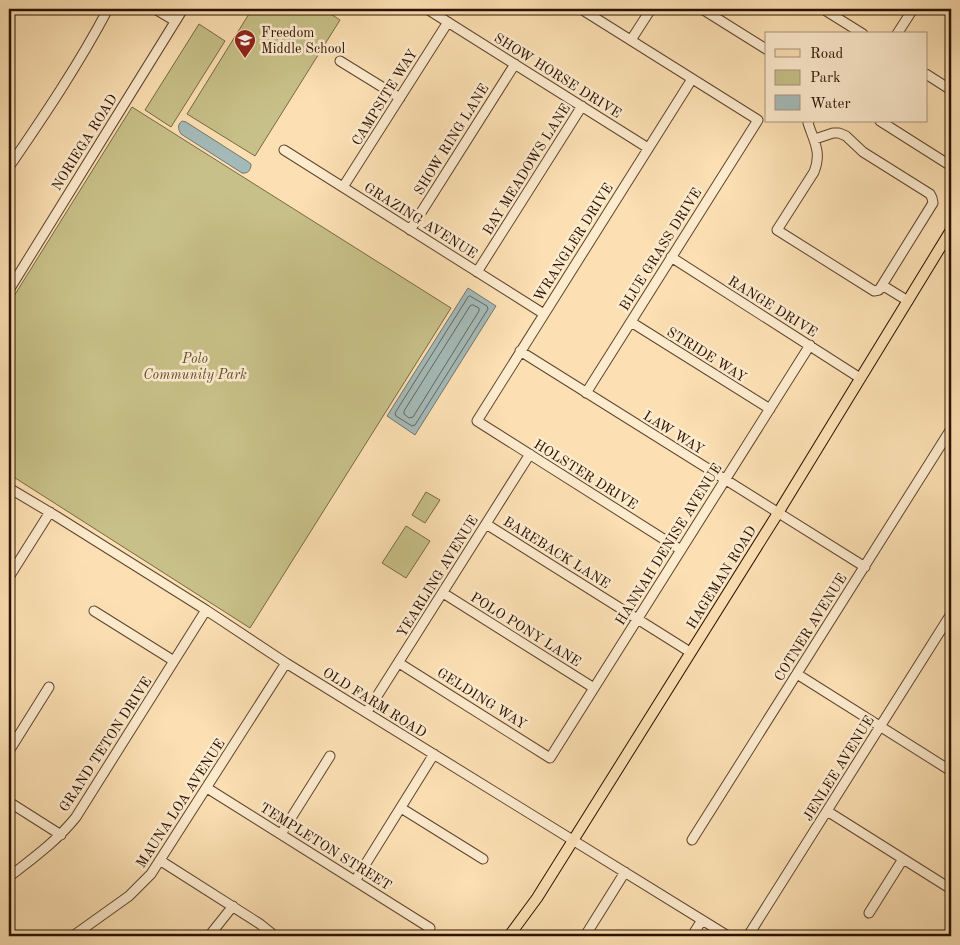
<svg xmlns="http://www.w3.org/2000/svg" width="960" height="945" viewBox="0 0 960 945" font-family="'Old Standard TT',serif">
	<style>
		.green { fill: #c7c088; stroke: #786844 }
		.water { fill: #a4bab8; stroke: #73766e }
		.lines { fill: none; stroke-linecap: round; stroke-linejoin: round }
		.shore { stroke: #67655c; stroke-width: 1 }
		.minor-casing { stroke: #5e442d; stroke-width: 11 }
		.major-casing { stroke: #2a1000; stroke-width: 12 }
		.minor { stroke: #fdebce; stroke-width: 9 }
		.major { stroke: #fce0b3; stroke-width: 10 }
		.labels { text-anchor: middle; stroke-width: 5; stroke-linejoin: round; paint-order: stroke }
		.poi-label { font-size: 14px; fill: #2a1000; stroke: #fdebce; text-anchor: start }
		.street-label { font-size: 14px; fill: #2a1000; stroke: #fdebce }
		.park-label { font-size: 14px; font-style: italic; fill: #614e30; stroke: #fdebce }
	</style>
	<rect width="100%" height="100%" fill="#fce0b3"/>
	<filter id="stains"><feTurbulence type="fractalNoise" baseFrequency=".004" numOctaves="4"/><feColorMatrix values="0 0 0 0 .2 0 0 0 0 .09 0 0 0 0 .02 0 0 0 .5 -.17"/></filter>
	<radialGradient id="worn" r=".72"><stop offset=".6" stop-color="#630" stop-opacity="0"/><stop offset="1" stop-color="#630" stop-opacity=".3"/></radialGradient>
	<path class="green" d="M252,9H323L340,20L255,156L187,114Z
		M199,24L225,41L171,127L145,110Z
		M132,107L451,308L250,628L9,474V304Z
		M426,492L440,500L425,523L412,515Z
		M406,526L430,541L406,578L382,563Z"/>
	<path class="water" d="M182,121L186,122L247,161L251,164C251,170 248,174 242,173L181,134C178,129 177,125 182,121Z
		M468,288L496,306L415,435L387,416Z"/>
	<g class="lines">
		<path class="shore" d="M470,296L487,306L488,309L415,425L412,426L396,416L395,413L468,297Z
			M473,305L479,308V311L413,417L409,418L404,414V411L470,306Z"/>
		<g class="minor-casing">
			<path id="minor" d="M155,9L175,21
				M427,9L648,148
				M581,9L758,120L586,393
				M702,9L766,49
				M823,9L863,34
				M897,34L913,9
				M631,40L651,9
				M340,61L400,98
				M926,74L951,90
				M809,121L808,123C814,142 822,152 814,172L777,230L874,291L879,290L933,203L932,198L930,194L863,152L846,136L839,133H833L815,139
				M880,121L951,166
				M284,150L544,314
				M9,167C44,116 79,64 108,9
				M343,187L448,22
				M410,230L515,64
				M671,257L860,378
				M477,272L582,106
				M882,285L908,301
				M9,290L183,9
				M631,322L770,409
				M520,351L865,567
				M9,488L56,516L206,610L286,663L728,936
				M486,524L690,652
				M681,550L477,421L692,79
				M9,577L50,512
				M443,593L594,688
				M94,611L174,661
				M399,663L550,758L810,345
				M797,674L951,771
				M367,712L530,454
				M9,751L49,687
				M207,788L430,928
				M9,802L61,835
				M401,808L483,859
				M827,811L951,889
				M281,834L330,756
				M692,840L951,429
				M161,861L260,924L275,936
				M9,877C33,858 57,841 76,817L206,610
				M355,881L434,754
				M869,913L903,859
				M73,936L129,896L151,874L286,663
				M209,936L233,906
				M585,936L625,872
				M692,936L702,920
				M748,936L951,614"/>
		</g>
		<g class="major-casing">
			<path id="major" d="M509,936L537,898L778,513L951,230"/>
		</g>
		<use href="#minor" class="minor"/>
		<use href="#major" class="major"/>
	</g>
	<defs>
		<g id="school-pin" transform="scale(1.125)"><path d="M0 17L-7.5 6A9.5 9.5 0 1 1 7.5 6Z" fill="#8f2418" stroke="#fdebce"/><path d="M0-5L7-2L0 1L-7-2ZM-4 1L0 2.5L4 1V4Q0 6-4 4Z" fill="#fff"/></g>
	</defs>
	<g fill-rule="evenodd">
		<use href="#school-pin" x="245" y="40"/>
	</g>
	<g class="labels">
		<g class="poi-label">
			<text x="261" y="37">Freedom<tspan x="261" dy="16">Middle School</tspan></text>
		</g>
		<g class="street-label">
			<text transform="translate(558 75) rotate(32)" y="5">SHOW HORSE DRIVE</text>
			<text transform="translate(384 97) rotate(-58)" y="5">CAMPSITE WAY</text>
			<text transform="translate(451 139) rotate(-58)" y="5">SHOW RING LANE</text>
			<text transform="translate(84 142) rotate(-58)" y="5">NORIEGA ROAD</text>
			<text transform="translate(526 169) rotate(-58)" y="5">BAY MEADOWS LANE</text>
			<text transform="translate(421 220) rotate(32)" y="5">GRAZING AVENUE</text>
			<text transform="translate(573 242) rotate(-58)" y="5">WRANGLER DRIVE</text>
			<text transform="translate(660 249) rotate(-58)" y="5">BLUE GRASS DRIVE</text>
			<text transform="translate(773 306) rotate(32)" y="5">RANGE DRIVE</text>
			<text transform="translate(707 354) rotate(32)" y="5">STRIDE WAY</text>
			<text transform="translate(674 432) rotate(32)" y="5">LAW WAY</text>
			<text transform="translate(586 474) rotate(32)" y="5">HOLSTER DRIVE</text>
			<text transform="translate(668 544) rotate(-58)" y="5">HANNAH DENISE AVENUE</text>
			<text transform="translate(557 552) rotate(32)" y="5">BAREBACK LANE</text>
			<text transform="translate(437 576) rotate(-58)" y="5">YEARLING AVENUE</text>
			<text transform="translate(721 577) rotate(-58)" y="5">HAGEMAN ROAD</text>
			<text transform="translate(810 627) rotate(-58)" y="5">COTNER AVENUE</text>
			<text transform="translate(526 629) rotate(32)" y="5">POLO PONY LANE</text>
			<text transform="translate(482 698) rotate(32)" y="5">GELDING WAY</text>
			<text transform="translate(375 702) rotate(32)" y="5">OLD FARM ROAD</text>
			<text transform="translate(105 744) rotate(-57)" y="5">GRAND TETON DRIVE</text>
			<text transform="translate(838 768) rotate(-58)" y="5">JENLEE AVENUE</text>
			<text transform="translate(180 803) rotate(-57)" y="5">MAUNA LOA AVENUE</text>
			<text transform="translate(326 846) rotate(32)" y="5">TEMPLETON STREET</text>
		</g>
		<g class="park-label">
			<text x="195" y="363">Polo<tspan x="195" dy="16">Community Park</tspan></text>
		</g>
	</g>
	<rect width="960" height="945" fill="none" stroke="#fce0b3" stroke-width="30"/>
	<rect x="10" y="10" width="940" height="925" fill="none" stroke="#2a1000" stroke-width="2.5"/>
	<rect x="15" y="15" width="930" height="915" fill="none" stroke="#2a1000"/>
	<rect x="765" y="32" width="162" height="90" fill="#fdebce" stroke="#a9937c"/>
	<rect x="775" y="49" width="25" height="8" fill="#fce0b3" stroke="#a9937c"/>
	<text x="810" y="58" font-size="15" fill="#2a1000">Road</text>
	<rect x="775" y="70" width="25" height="15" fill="#c7c088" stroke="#a9937c"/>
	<text x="810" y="82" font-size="15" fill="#2a1000">Park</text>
	<rect x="775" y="95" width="25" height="15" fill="#a4bab8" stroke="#a9937c"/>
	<text x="810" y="108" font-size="15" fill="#2a1000">Water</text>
	<rect width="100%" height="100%" filter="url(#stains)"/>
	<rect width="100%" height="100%" fill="url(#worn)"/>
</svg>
